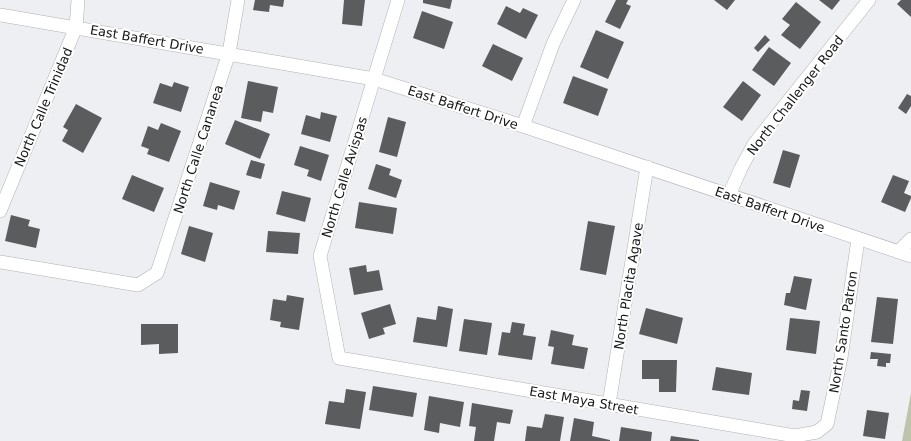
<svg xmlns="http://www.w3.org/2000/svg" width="911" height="441" viewBox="0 0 911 441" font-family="'DejaVu Sans',sans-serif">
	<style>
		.green { fill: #bec3ab }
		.building { fill: #5b5c5e }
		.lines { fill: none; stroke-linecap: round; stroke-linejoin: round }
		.minor-casing { stroke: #b0b1b4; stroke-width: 14 }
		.minor { stroke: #fff; stroke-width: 13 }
		.labels { text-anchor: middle; stroke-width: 4; stroke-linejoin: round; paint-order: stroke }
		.street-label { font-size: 13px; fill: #151617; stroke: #fff }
	</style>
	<rect width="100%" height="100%" fill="#edeff2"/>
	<path class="green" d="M911,393V441H902Z"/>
	<path class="building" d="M255,0H284L283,7L270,5L269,12L253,10Z
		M344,0H365L362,26L342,24Z
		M423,0H452L450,9L423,3Z
		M616,0H628L626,4L631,6L620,29L605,22Z
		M714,0H735L727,10Z
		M819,0H840L832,10Z
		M901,0H911V17L897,4Z
		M796,2L821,22L800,49L781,35L790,25L782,19Z
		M506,6L520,13L523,8L538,15L526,39L497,24Z
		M422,11L453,22L444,49L413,38Z
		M596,30L624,42L608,79L580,67Z
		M765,35L770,40L758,52L754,48Z
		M493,44L523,58L512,81L482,66Z
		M769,47L791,63L774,86L752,70Z
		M573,76L608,89L598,116L563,103Z
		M248,81L278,87L273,113L263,111L261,122L241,118Z
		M743,81L761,95L742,121L723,107Z
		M174,82L189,87L181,112L153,103L160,83L172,87Z
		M907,94L911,96V106L906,114L898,108Z
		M76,104L102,118L83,153L62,141L68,130L63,127Z
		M321,112L337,116L330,142L301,134L306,115L320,119Z
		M388,117L406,122L397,157L379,152Z
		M235,120L270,134L260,159L225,144Z
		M161,123L181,131L169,162L147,154L149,149L141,146L148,126L158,130Z
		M300,146L329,155L321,181L307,176L309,170L294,165Z
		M783,150L800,155L790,188L773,183Z
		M251,160L265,164L261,179L246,175Z
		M376,164L391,169L389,175L402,180L396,198L368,189Z
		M132,175L164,188L154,212L122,199Z
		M893,175L909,181L904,193L911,196V198L905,212L881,202Z
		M210,182L240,191L234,210L218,205L217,210L203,206Z
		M282,191L311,198L305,222L276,214Z
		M359,202L397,208L393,234L355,228Z
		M11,215L30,220L28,226L40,229L36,248L5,241Z
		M588,221L615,226L606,275L580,270Z
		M189,226L213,233L205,262L181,254Z
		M268,231L300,233L298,254L266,252Z
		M366,265L367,272L379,270L383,290L354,295L349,268Z
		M794,276L812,279L806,310L784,305L786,293H790Z
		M287,295L304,298L299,330L280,327L281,322L270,320L273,299L286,301Z
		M877,297L898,299L893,344L871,342Z
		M390,304L396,324L383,328L385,334L369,339L361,313Z
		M438,306L453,309L447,347L413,342L417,317L436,320Z
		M646,308L683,318L677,344L639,334Z
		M790,318L820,321L816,354L786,350Z
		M464,319L492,323L487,355L459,351Z
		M512,322L525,324L523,335L536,337L532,360L498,355L502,332L510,333Z
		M141,324H178V353L159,354V344L141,345Z
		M551,330L574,335L572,345L588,348L584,369L551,364L554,347L548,346Z
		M871,352L891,354L890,363H886V367L877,366L878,359H870Z
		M642,360H677L676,392H659V379H642Z
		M716,367L752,373L749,395L712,390Z
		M373,386L417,393L413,417L369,410Z
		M346,389L366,392L360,429L325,424L329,401L344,403Z
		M801,390L810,391L807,411L792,409L793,400L799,401Z
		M429,396L464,402L460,427L440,423L439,433L424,430Z
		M472,403L513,410L510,424L497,422L494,441H474L476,427L469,426Z
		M867,410L889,413L885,439L863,436Z
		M545,414L564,417L560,441H525L527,426L542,428Z
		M574,418L594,422L592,436L610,440V441H570Z
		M621,427L652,432L651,441H619Z
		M671,436L699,440V441H670Z"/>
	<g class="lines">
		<g class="minor-casing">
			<path id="minor" d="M398,0L320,256L339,358L795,436L817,432L827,424L841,358L858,239
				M0,15L374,79L523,126L911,256
				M523,126L553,44L574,0
				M729,195L741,168L754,144L869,0
				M0,211L76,27L78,0
				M898,252L911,239
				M0,262L138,285L157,273L229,53L238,0
				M609,404L647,167"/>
		</g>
		<use href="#minor" class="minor"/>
	</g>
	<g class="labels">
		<g class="street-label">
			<text transform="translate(147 39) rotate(10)" y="5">East Baffert Drive</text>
			<text transform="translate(795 95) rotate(-52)" y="5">North Challenger Road</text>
			<text transform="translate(43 107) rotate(-67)" y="5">North Calle Trinidad</text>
			<text transform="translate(463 107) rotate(18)" y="5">East Baffert Drive</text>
			<text transform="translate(198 149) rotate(-72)" y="5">North Calle Cananea</text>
			<text transform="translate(344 177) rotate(-73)" y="5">North Calle Avispas</text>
			<text transform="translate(770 209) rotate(19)" y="5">East Baffert Drive</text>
			<text transform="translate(628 286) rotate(-81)" y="5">North Placita Agave</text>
			<text transform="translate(843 332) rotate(-81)" y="5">North Santo Patron</text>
			<text transform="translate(584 400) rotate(10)" y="5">East Maya Street</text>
		</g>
	</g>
</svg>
